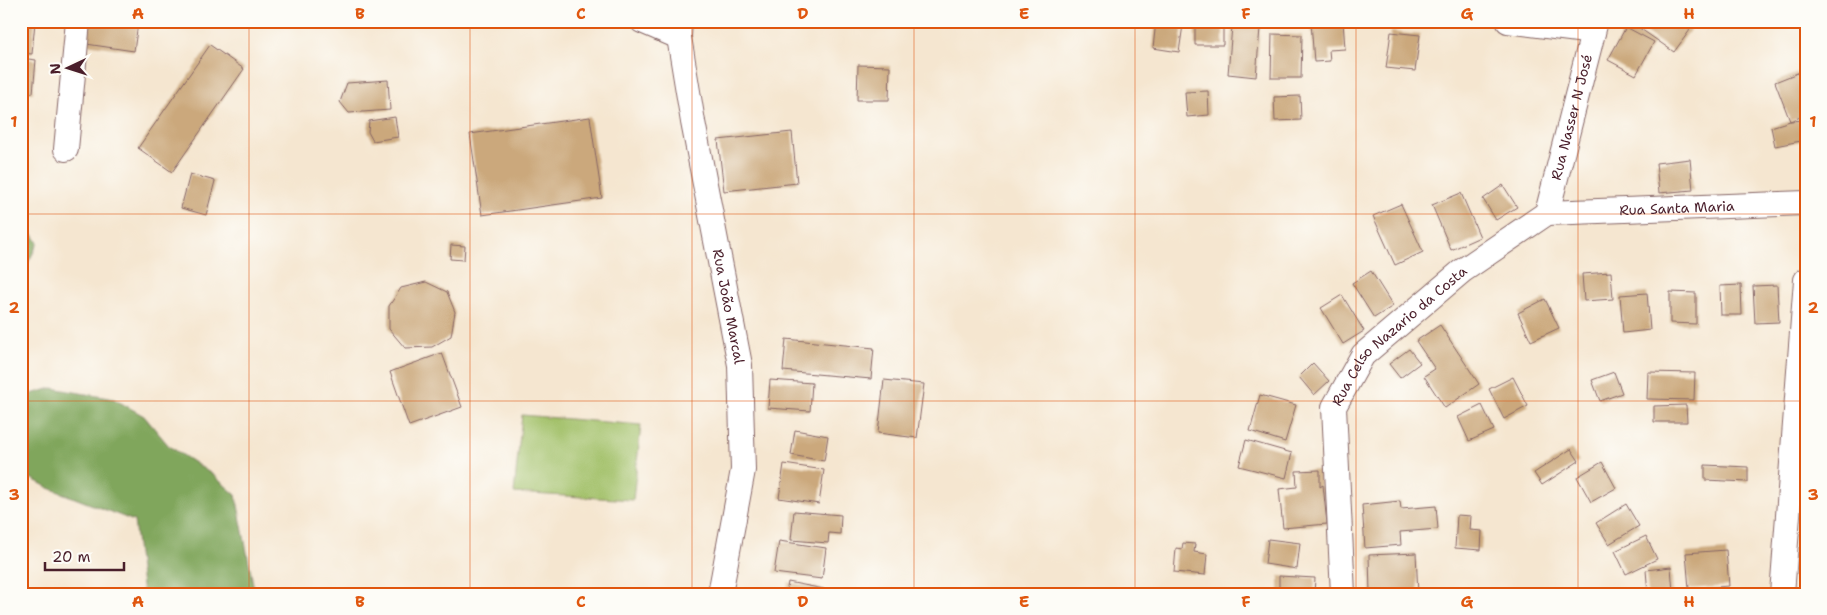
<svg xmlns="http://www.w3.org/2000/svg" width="1827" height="615" viewBox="0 0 1827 615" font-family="'Shantell Sans',sans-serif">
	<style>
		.green { fill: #a1c068; stroke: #76704a }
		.forest { fill: #80a65c; stroke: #656244 }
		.building { fill: #cba87b }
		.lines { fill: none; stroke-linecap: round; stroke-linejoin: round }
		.street-casing { stroke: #866565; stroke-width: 26 }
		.street { stroke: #fff; stroke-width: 24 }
		.grid { fill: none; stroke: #e0560e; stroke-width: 1; stroke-opacity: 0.55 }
		.labels { text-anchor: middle; stroke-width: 5; stroke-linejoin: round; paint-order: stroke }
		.street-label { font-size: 14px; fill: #4a1f2b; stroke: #fdfcf7 }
		.neatline { fill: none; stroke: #e0560e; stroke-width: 2 }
		.grid-label { font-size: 16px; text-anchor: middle; font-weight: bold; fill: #e0560e }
	</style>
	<rect width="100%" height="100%" fill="#fdfcf7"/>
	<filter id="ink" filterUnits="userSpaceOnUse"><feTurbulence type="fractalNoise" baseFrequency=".02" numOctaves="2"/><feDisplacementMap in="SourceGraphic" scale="10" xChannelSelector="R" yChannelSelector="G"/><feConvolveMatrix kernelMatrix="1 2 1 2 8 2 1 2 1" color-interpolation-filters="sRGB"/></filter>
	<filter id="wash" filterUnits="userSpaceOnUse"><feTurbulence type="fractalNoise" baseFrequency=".0096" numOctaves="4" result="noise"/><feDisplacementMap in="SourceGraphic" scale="20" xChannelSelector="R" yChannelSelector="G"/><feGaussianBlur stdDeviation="1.12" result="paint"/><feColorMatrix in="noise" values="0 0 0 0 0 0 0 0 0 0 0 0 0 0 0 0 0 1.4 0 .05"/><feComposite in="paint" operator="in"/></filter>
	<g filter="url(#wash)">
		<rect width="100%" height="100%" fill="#f5e6d0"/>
		<path class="green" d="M522,415L641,425L633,500L514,493Z"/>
		<path class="forest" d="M21,214L38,243L21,277Z
			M52,388L114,399L144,416L169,446L213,475L236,495L255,594H143L134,521L49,488L21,473V397Z"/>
		<g id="blocks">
			<path class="building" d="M21,21L35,22L32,54L21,53Z
				M89,21L138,23L134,51L86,44Z
				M1156,21L1183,25L1179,52L1153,48Z
				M1343,21L1345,49L1329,50L1330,61L1314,62L1311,22Z
				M1637,21H1679L1690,30L1674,52L1635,25Z
				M1195,22H1223V45H1195Z
				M1232,26L1260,28L1256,77L1228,74Z
				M1626,27L1654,42L1636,75L1608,60Z
				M1391,32L1420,35L1415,71L1386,68Z
				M1272,34L1302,35L1301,78H1271Z
				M210,45L244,69L172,172L138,148Z
				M21,58L36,60L33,93L21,92Z
				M858,65L890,66L889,100H857Z
				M1800,72L1806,86V115L1790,121L1775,82Z
				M388,80L390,110L349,113L340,102L347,83Z
				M1208,91L1209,115L1187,117L1185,92Z
				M1300,96L1301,120L1275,121L1274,97Z
				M395,117L398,137L373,141L368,132L369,121Z
				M590,117L602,198L482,215L470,134Z
				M1806,120V140L1775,146L1771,127L1790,121Z
				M792,132L797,183L724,191L718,140Z
				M1690,159L1693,190L1659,193L1656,163Z
				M190,174L215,181L206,215L181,208Z
				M1503,185L1517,207L1496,220L1483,199Z
				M1461,193L1480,237L1451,250L1432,205Z
				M1401,204L1423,252L1395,265L1373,216Z
				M451,245L465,246L464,260L450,259Z
				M1371,271L1393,306L1374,318L1352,283Z
				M1611,272L1613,299L1584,301L1582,274Z
				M426,282L447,292L455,312L451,336L432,347L405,348L389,329V306L401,288Z
				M1741,285L1742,315H1721L1720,286Z
				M1777,285L1779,322L1755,323L1753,286Z
				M1670,292L1696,293V324L1670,323Z
				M1647,293L1650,330L1623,333L1620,295Z
				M1342,295L1364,331L1343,344L1321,308Z
				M1545,299L1559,328L1531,341L1518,313Z
				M1440,325L1479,384L1445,408L1424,376L1435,369L1416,341Z
				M786,339L874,348L871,379L783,371Z
				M1409,349L1420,363L1400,378L1389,364Z
				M442,353L462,407L409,426L390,372Z
				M1313,363L1329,381L1314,395L1299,377Z
				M1614,372L1622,393L1600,401L1592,380Z
				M1648,372L1695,373L1694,400L1647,399Z
				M1513,377L1528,406L1504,419L1489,389Z
				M770,380L812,383L810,411L768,408Z
				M884,380L924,384L917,438L878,433Z
				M1260,395L1296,405L1285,442L1250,431Z
				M1482,405L1494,430L1469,441L1458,417Z
				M1686,405L1687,422H1654V406Z
				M795,430L828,436L824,461L791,455Z
				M1246,440L1292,453L1286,478L1239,466Z
				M1571,449L1579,461L1542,485L1534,473Z
				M1602,462L1616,488L1591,502L1577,477Z
				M784,464L824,470L819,504L779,498Z
				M1705,465L1748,467V482L1705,480Z
				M1320,470V487L1323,485L1327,524L1283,528L1279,489L1297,487L1296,471Z
				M1400,501L1401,509L1436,506L1438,529L1400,532L1401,545L1365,548L1362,505Z
				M1626,504L1639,526L1609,544L1596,523Z
				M794,511L841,515L840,534L829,533L828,543L791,540Z
				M1457,515L1471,516L1470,530L1482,531L1481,550L1455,548Z
				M1646,536L1657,559L1626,574L1615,551Z
				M1268,539L1300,543L1297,569L1265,564Z
				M779,541L826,548L822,579L774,573Z
				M1183,543L1195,544L1194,552L1207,554L1205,575L1174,572L1176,548L1182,549Z
				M1726,550L1729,586L1689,589L1686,553Z
				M1416,553L1418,594H1370L1369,555Z
				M1671,567L1673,592L1648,594L1646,570Z
				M1279,576L1315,578L1314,594H1279Z
				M788,582L824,589L823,594H786Z"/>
		</g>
	</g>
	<g filter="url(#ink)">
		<use href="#blocks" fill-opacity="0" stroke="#866565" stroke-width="1"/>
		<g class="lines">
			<g class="street-casing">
				<g id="street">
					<path d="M642,21L679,37"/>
					<path id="s1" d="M680,21L679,37L693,122L740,365L743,470L720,594"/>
					<path d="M1508,21L1593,32"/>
					<path d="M66,149L78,21"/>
					<path id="s2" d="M1547,213L1806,203"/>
					<path id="s3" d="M1547,213L1596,21"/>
					<path id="s4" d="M1343,594L1334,407L1363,355L1462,271L1547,213"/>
					<path d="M1782,594L1806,280"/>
				</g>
			</g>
			<use href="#street" class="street"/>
		</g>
	</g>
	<path class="grid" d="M249,21V594M470,21V594M692,21V594M914,21V594M1135,21V594M1356,21V594M1578,21V594M21,214H1806M21,401H1806"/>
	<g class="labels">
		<g class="street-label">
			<text dy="5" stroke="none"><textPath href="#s3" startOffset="99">Rua Nasser N José</textPath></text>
			<text dy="5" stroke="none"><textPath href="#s2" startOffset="130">Rua Santa Maria</textPath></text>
			<text dy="5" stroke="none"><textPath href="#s1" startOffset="290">Rua João Marcal</textPath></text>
			<text dy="5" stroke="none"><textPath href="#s4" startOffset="285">Rua Celso Nazario da Costa</textPath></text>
		</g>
	</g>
	<rect width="1827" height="615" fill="none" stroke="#fdfcf7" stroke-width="55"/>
	<g transform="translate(68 68) rotate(266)" stroke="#fdfcf7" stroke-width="4" paint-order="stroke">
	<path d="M0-4L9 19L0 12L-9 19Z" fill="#4a1f2b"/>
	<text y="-8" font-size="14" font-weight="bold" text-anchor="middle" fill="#4a1f2b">N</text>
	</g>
	<path d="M45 562v8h79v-8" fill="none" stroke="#4a1f2b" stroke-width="2.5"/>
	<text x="52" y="562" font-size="15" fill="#4a1f2b" stroke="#fdfcf7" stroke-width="4" paint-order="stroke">20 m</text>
	<rect x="28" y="28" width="1772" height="560" class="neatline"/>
	<g class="grid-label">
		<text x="138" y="19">A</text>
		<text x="360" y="19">B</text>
		<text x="581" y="19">C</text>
		<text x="803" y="19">D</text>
		<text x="1024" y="19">E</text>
		<text x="1246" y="19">F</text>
		<text x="1467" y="19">G</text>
		<text x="1689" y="19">H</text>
		<text x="14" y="127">1</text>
		<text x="1813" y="127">1</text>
		<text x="14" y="313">2</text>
		<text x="1813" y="313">2</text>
		<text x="14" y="500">3</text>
		<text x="1813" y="500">3</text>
		<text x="138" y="607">A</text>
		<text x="360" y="607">B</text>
		<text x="581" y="607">C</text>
		<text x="803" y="607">D</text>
		<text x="1024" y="607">E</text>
		<text x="1246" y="607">F</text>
		<text x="1467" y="607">G</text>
		<text x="1689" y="607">H</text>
	</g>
</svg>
